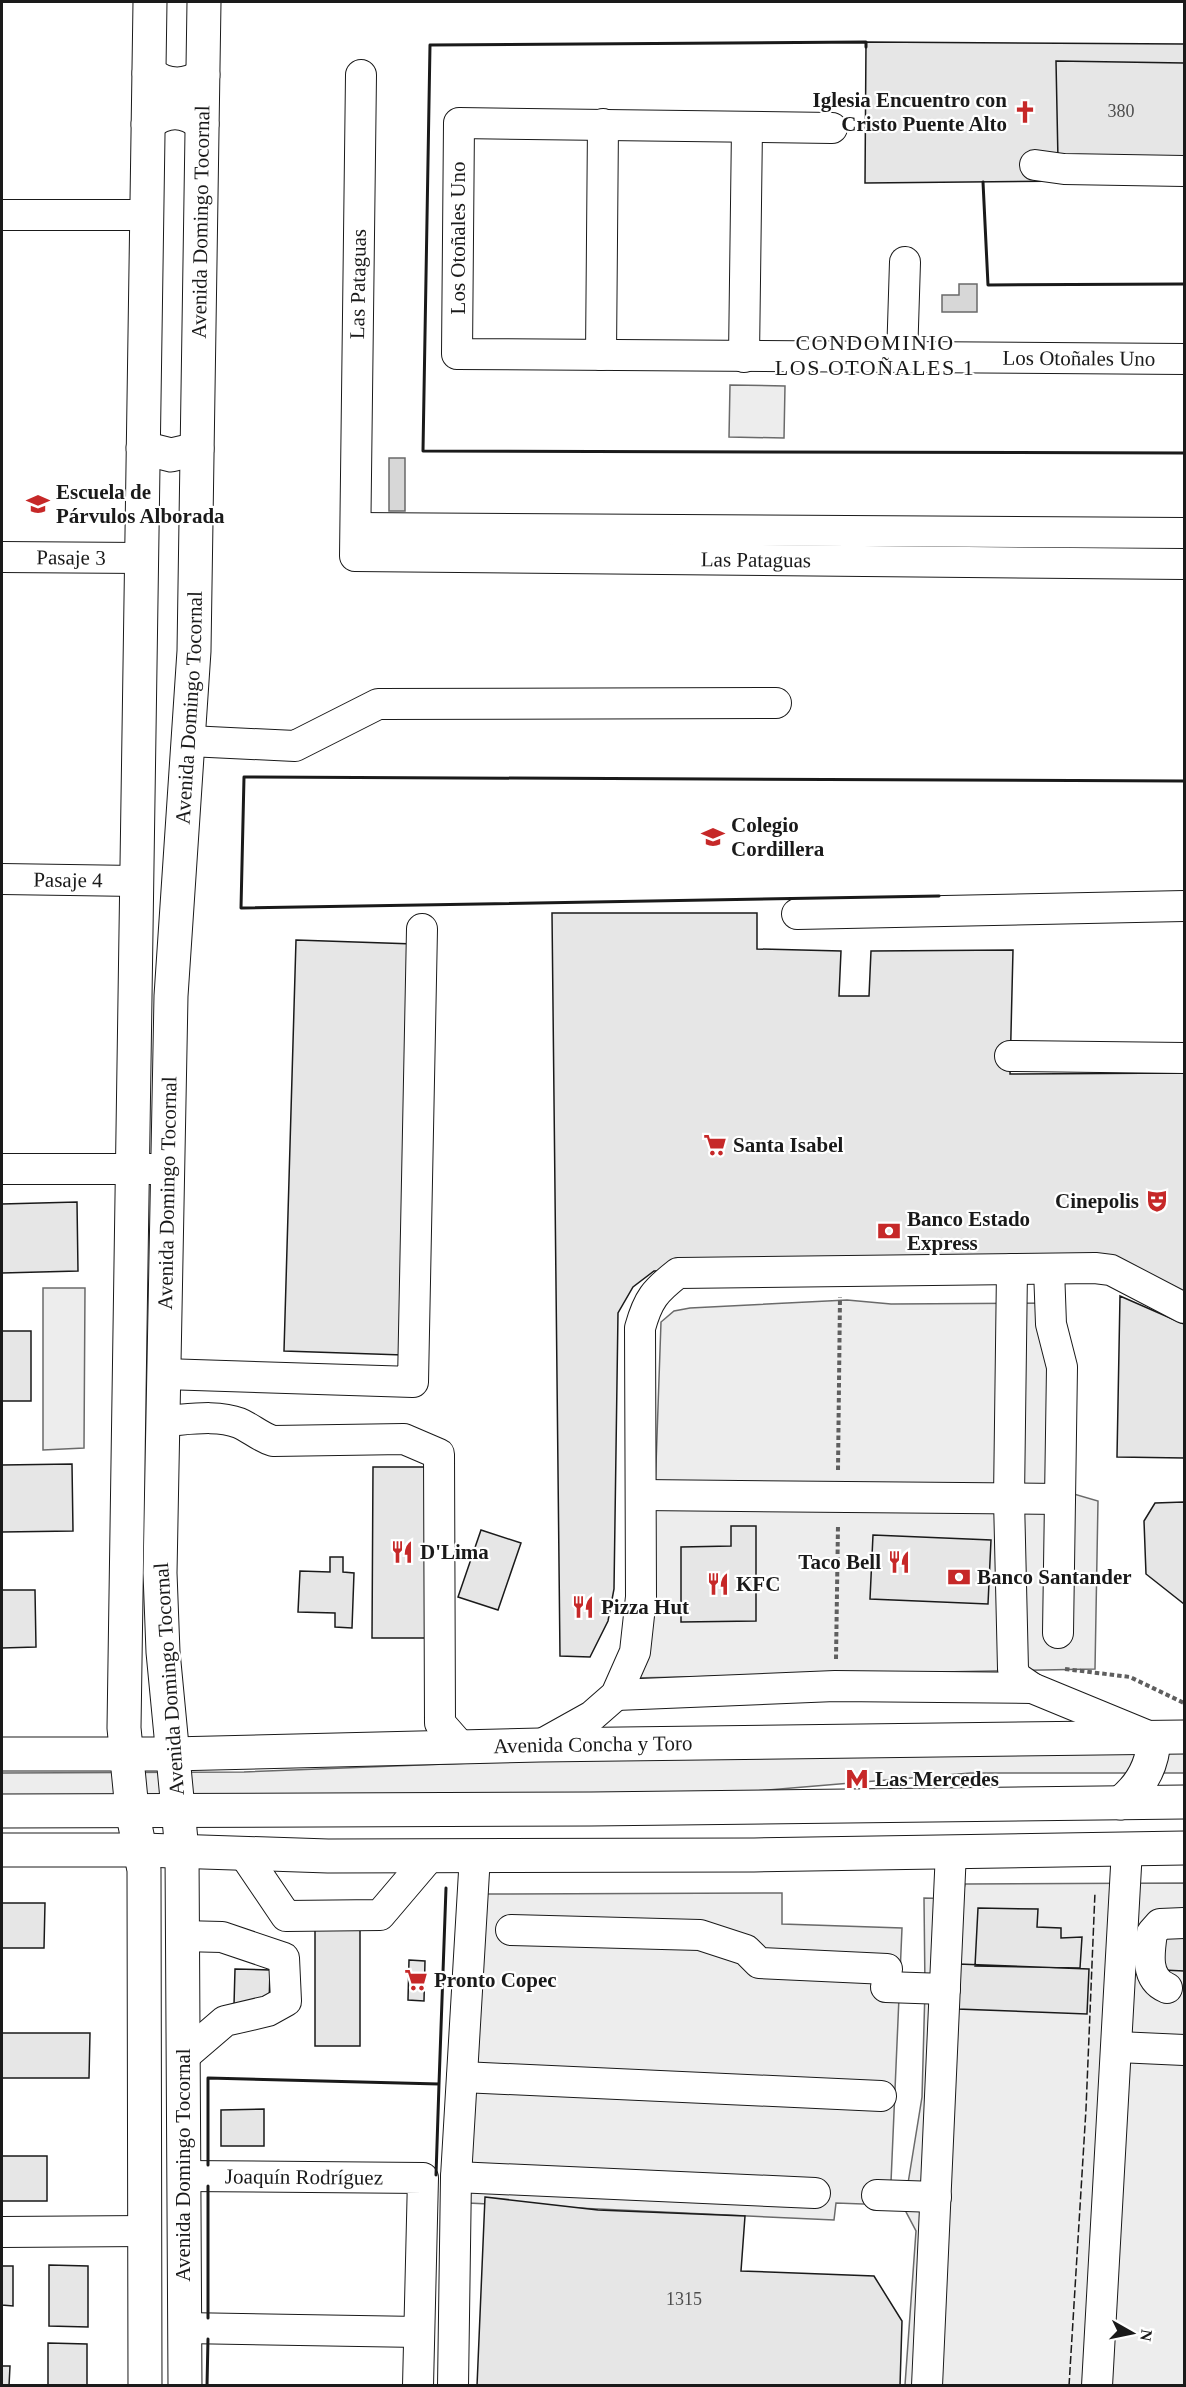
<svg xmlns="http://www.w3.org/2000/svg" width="1186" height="2387" viewBox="0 0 1186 2387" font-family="Georgia,serif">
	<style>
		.built { fill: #ededed; stroke: #6a6a6a; stroke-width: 1.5 }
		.water { fill: #d7d7d7; stroke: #6a6a6a; stroke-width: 1.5 }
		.building { fill: #e6e6e6; stroke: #1a1a1a; stroke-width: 1.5 }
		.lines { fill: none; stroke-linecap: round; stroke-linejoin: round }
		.minor-casing { stroke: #1a1a1a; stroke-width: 32 }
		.major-casing { stroke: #1a1a1a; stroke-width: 35 }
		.path { stroke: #5f5f5f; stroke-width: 4; stroke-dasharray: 4.5 3; stroke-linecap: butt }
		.minor { stroke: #fff; stroke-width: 30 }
		.major { stroke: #fff; stroke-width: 33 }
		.fence { stroke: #1a1a1a; stroke-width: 1.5; stroke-dasharray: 8 3; stroke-linecap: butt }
		.wall { stroke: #1a1a1a; stroke-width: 3 }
		.labels { text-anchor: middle; stroke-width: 4.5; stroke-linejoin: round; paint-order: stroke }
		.number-label { font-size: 18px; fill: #4d4d4d }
		.poi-label { font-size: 21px; font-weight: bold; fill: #1a1a1a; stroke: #fff; text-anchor: start }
		.street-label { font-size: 21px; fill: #1a1a1a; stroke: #fff }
		.neighbourhood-label { font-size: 22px; letter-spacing: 1.5px; fill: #1a1a1a; stroke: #fff }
	</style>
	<rect width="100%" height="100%" fill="#fff"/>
	<path class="built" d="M730,385L785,386L784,438L729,437Z
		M43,1288H85L84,1448L43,1450Z
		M847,1300L891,1304L1061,1303L1060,1490L1098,1501L1095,1669L631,1678L655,1493L661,1322L674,1311L690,1308Z
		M1184,1750V1773H970L660,1799L2,1801V1773L244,1772L574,1759Z
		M1184,1883V2385H905L916,2231L904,2208L922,2097L925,1989L924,1898L962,1899L965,1884Z
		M782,1893V1924L902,1928L890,2205L836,2203L834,2220L468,2203L486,1894Z"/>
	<path class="water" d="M959,284H977V312H942V295H959Z
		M389,458H405V511H389Z"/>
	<path class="building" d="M866,42L1184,44V180L865,183Z
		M1056,61L1184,63V159L1058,160Z
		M552,913H757V949L841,951L839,996H869L871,951L1013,950L1010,1074L1184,1073V1299L1110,1264L654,1271L633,1287L618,1313L614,1589L608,1621L590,1657L560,1656Z
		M296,940L414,944L403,1355L284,1351Z
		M77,1202L78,1271L2,1273V1204Z
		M1120,1296L1184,1324V1458L1117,1457Z
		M2,1331H31V1401H2Z
		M72,1464L73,1531L2,1532V1465Z
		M373,1467H431L430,1638H372Z
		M1184,1502V1604L1146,1574L1144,1521L1155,1503Z
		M731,1526H756V1621L681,1622V1547L731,1546Z
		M481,1530L521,1543L498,1610L458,1597Z
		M873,1535L991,1540L988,1604L870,1599Z
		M330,1557H343V1572L354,1573L352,1628L335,1627V1613L298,1612L300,1571L330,1572Z
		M2,1590H35L36,1647L2,1648Z
		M2,1903H45L44,1948H2Z
		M978,1908L1038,1909L1037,1927L1061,1928V1938L1082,1937L1080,1968L975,1966Z
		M315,1923H360V2046H315Z
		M1164,1928L1184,1929V1971L1163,1970Z
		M409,1960L425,1961L424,2001L408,2000Z
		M958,1964L1089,1969L1087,2014L957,2009Z
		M235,1969L270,1970L269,2006L234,2005Z
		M2,2033H90L89,2078H2Z
		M264,2109V2146H221V2110Z
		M2,2156H47V2201H2Z
		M485,2197L598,2210L745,2216L741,2271L874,2276L902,2321L900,2386H477Z
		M49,2265L88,2266V2327L49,2326Z
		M2,2266H13V2306L2,2305Z
		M48,2343L87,2344V2386H48Z
		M2,2366H10L9,2386H2Z"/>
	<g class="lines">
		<g class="minor-casing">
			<g id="minor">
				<path id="s1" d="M361,75L355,556L1184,564"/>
				<path id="s2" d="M832,128L459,123L457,354L1184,359"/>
				<path d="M1035,165L1064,169L1184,171"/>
				<path d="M2,215H146"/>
				<path d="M601,355L603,124"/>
				<path d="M744,357L747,127"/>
				<path d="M902,358L905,262"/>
				<path d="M356,528L1184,533"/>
				<path id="s3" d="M2,557L141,558"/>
				<path d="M189,741L295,746L378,704L776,703"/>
				<path id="s4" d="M2,879L136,881"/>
				<path d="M797,914L1184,906"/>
				<path d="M1010,1056L1184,1058"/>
				<path d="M2,1169H167"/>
				<path d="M1012,1269L1009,1499L1013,1669L1016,1677L1032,1688L1151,1737"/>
				<path d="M1049,1269L1051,1324L1062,1367L1058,1633"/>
				<path d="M164,1374L413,1382L422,929"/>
				<path d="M163,1421C186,1420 216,1414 239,1423C251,1428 260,1437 273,1441L404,1439L439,1454L440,1723L461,1747"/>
				<path d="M642,1495L1060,1499"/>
				<path d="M616,1695L835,1686L1032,1688"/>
				<path d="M540,1745L592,1716L616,1695L635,1652L641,1597L640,1328C648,1299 655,1291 678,1273L1095,1268L1111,1270L1184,1308"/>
				<path d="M244,1854L286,1916L380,1915L431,1855"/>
				<path d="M511,1930L700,1935L746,1950L759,1963L887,1969"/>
				<path d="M182,1936L222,1937L284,1958L286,2001L268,2011L225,2021L183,2057"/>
				<path d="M886,1987L945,1989"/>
				<path d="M1167,1988C1145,1979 1149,1953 1152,1933L1160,1924L1184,1923"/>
				<path d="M1118,2047L1184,2050"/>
				<path d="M462,2077L881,2096"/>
				<path id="s5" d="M184,2176L423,2178L418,2386"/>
				<path d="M456,2177L815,2193"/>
				<path d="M877,2195L936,2197"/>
				<path d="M2,2232L145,2231"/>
				<path d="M184,2328L419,2332"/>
				<path d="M453,2386L456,2177L475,1855"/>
				<path d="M927,2386L951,1851"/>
				<path d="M1097,2386L1127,1849"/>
			</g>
		</g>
		<g class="major-casing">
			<g id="major">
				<path d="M149,73C166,87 185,88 203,75"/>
				<path d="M148,124C166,109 184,109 202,124"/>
				<path d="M143,448L171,455L197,449"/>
				<path id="s6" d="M2,1754H172L540,1745L1184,1737"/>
				<path d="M1120,1803C1142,1786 1153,1765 1154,1738"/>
				<path d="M2,1811L591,1809L1184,1802"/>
				<path d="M2,1850H142L328,1856L754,1855L1184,1848"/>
				<path d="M145,2386L144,1870L132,1810L124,1728L150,2"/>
				<path id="s7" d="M185,2386L182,1851L163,1652L160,1573L171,996L194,651L204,2"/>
			</g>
		</g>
		<path class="path" d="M838,1470L840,1297
			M836,1659L838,1525
			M1065,1669L1130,1677L1184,1703"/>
		<use href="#minor" class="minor"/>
		<use href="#major" class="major"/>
		<path class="fence" d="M1069,2386L1086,2109L1095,1892"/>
		<path class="wall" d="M866,47V42L430,45L423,451L1184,453
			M983,182L988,285L1184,284
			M939,896L241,908L244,777L1184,781
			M208,2078L439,2084L436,2175
			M439,2084L446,1888
			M208,2165V2078
			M208,2318V2186
			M207,2386L208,2339"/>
	</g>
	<defs>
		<g id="church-bare" transform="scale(1.8)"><path d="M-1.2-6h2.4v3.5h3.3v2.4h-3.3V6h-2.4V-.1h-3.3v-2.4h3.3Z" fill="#c62828" stroke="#fff" stroke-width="2.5" paint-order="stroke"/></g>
		<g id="school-bare" transform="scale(1.8)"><path d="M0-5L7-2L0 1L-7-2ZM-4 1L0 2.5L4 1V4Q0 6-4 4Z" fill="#c62828" stroke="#fff" stroke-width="2.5" paint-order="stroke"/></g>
		<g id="supermarket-bare" transform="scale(1.8)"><path d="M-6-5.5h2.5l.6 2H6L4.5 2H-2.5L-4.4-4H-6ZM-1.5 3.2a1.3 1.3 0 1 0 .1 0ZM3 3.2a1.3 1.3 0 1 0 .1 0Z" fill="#c62828" stroke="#fff" stroke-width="2.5" paint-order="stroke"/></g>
		<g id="theatre-bare" transform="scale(1.8)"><path d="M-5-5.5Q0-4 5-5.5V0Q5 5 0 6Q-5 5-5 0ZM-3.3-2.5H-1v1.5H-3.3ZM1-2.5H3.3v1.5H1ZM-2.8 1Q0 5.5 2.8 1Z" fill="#c62828" stroke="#fff" stroke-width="2.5" paint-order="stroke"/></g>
		<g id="bank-bare" transform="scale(1.8)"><path d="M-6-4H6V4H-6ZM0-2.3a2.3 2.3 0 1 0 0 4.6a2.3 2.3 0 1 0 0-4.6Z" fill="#c62828" stroke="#fff" stroke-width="2.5" paint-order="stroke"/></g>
		<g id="restaurant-bare" transform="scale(1.8)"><path d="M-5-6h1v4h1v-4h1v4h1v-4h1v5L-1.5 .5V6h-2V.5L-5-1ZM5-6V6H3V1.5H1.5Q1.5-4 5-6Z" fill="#c62828" stroke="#fff" stroke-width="2.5" paint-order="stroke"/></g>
		<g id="metro-bare" transform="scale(1.8)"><path d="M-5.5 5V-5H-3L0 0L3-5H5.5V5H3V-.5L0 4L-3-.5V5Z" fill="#c62828" stroke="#fff" stroke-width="2.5" paint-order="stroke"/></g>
	</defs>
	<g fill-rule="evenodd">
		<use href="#church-bare" x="1025" y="112"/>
		<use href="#school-bare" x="38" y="504"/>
		<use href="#school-bare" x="713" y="837"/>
		<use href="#supermarket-bare" x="715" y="1145"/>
		<use href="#theatre-bare" x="1157" y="1201"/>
		<use href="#bank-bare" x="889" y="1231"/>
		<use href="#restaurant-bare" x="402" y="1552"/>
		<use href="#restaurant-bare" x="899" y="1562"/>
		<use href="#bank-bare" x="959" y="1577"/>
		<use href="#restaurant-bare" x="718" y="1584"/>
		<use href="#restaurant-bare" x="583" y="1607"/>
		<use href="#metro-bare" x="857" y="1779"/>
		<use href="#supermarket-bare" x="416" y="1980"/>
	</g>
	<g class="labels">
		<g class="number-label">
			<text x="1121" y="117">380</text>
			<text x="684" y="2305">1315</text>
		</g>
		<g class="poi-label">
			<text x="1007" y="107" text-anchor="end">Iglesia Encuentro con<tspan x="1007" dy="24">Cristo Puente Alto</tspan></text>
			<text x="56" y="499">Escuela de<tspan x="56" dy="24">Párvulos Alborada</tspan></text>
			<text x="731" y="832">Colegio<tspan x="731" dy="24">Cordillera</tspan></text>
			<text x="733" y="1152">Santa Isabel</text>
			<text x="1139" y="1208" text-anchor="end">Cinepolis</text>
			<text x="907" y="1226">Banco Estado<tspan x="907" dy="24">Express</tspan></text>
			<text x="420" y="1559">D'Lima</text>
			<text x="881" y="1569" text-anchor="end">Taco Bell</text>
			<text x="977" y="1584">Banco Santander</text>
			<text x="736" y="1591">KFC</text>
			<text x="601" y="1614">Pizza Hut</text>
			<text x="875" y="1786">Las Mercedes</text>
			<text x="434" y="1987">Pronto Copec</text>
		</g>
		<g class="street-label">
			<text dy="7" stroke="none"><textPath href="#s7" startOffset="2166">Avenida Domingo Tocornal</textPath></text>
			<text transform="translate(458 238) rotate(-90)" y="7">Los Otoñales Uno</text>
			<text transform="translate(358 284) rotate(-89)" y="7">Las Pataguas</text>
			<text dy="7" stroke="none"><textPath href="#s2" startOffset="1226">Los Otoñales Uno</textPath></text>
			<text dy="7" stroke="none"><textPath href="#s3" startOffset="69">Pasaje 3</textPath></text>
			<text dy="7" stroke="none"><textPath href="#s1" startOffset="882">Las Pataguas</textPath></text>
			<text dy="7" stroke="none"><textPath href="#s7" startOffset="1680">Avenida Domingo Tocornal</textPath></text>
			<text dy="7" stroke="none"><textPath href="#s4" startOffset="66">Pasaje 4</textPath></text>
			<text dy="7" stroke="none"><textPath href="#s7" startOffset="1194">Avenida Domingo Tocornal</textPath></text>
			<text transform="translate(169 1679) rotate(-94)" y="7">Avenida Domingo Tocornal</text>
			<text dy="7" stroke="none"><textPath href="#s6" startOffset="591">Avenida Concha y Toro</textPath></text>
			<text transform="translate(183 2165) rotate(-90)" y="7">Avenida Domingo Tocornal</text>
			<text dy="7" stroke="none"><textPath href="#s5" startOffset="120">Joaquín Rodríguez</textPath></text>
		</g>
		<g class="neighbourhood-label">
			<text x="875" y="350">CONDOMINIO<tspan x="875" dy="25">LOS OTOÑALES 1</tspan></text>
		</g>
	</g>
	<rect width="1186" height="2387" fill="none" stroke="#1a1a1a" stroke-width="6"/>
	<g transform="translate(1132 2333) rotate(99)" stroke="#ffffff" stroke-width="4.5" paint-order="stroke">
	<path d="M0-4.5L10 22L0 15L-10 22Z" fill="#1a1a1a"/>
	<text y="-9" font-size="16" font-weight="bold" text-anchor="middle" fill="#1a1a1a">N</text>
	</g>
</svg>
